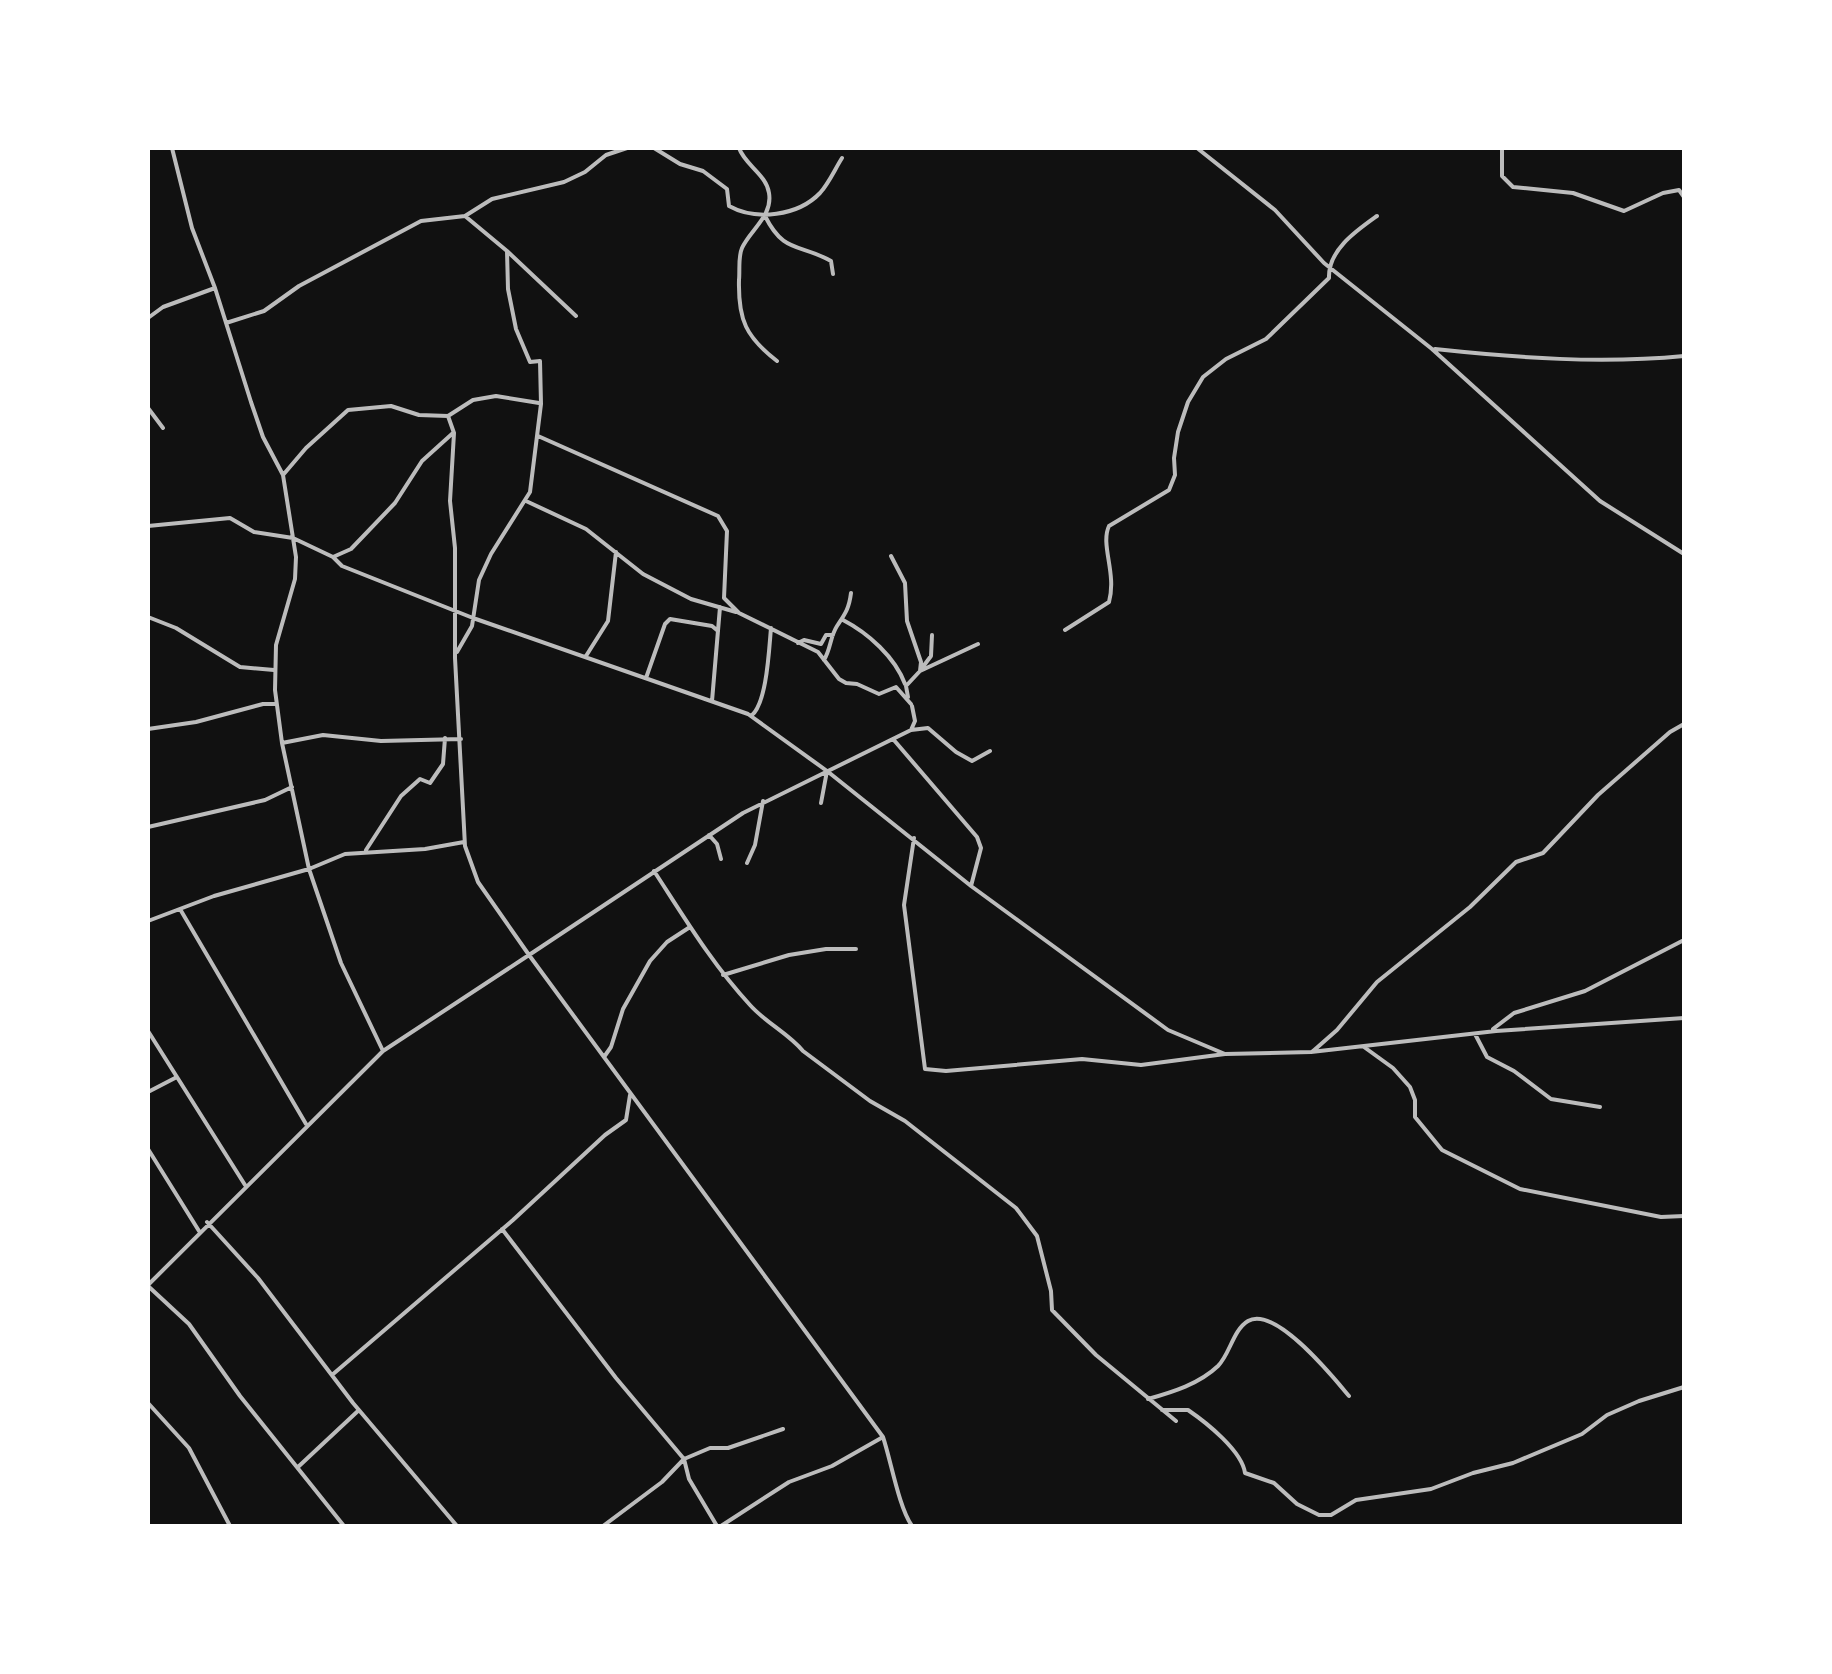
<svg xmlns="http://www.w3.org/2000/svg" width="1832" height="1674" viewBox="0 0 1832 1674" font-family="Ubuntu,sans-serif">
	<style>
		.lines { fill: none; stroke-linecap: round; stroke-linejoin: round }
		.minor { stroke: #bcbcbc; stroke-width: 4 }
	</style>
	<rect width="100%" height="100%" fill="#111"/>
	<g class="lines">
		<path class="minor" d="M172,148L192,228L215,288L251,402L263,437L283,475L296,557L295,579L276,645L275,690L282,743L309,869L341,963L383,1051
			M654,148L680,164L703,171L727,189L729,206C756,221 798,216 820,193C829,183 835,169 842,158
			M739,148C745,165 766,174 769,193C773,216 750,230 742,248C738,257 740,270 739,280C738,320 746,337 777,361
			M1197,148L1275,210L1324,263L1432,349L1600,501L1684,554
			M1502,148V176L1513,187L1573,193L1624,211L1663,193L1679,190L1684,197
			M765,216C784,254 799,243 831,261L833,274
			M507,251L576,316
			M148,318L163,307L215,288
			M226,323L264,311L299,286L421,221L465,216L492,199L564,182L585,172L606,155L627,148
			M1435,349C1519,358 1600,364 1684,356
			M148,408L163,428
			M448,416L454,433L450,501L455,548V658L465,846L478,882L529,955L743,813L911,730L928,728L956,752L972,761L990,751
			M538,436L718,516L727,531L724,598L739,613L818,652L839,679L846,683L857,684L879,694L896,687L911,704
			M283,475L306,448L348,410L391,406L419,415L448,416L473,400L496,396L539,403
			M526,501L586,529L643,574L691,599L736,612
			M148,526L230,518L254,532L293,538L333,557L342,566L473,618L748,714L827,771L971,886L1168,1030L1225,1054L1311,1052L1496,1031L1684,1018
			M891,556L905,583L907,621L921,662L920,671L906,686L908,697
			M333,557L351,549L395,503L422,461L453,433
			M148,617L176,628L240,667L274,670
			M843,620C868,633 895,657 905,684
			M1065,630L1109,602C1117,573 1100,545 1109,526L1169,490L1175,475L1174,458L1178,432L1188,402L1203,377L1226,359L1266,339L1329,278C1328,250 1356,231 1377,216
			M798,643L804,640L821,644L826,635H833
			M457,652L472,626L479,580L491,554L530,492L541,404L540,361L530,362L516,329L508,289L507,251L465,216
			M586,656L608,621L616,552
			M824,660C831,648 830,637 837,626C845,614 849,609 851,593
			M922,668L931,656L932,635
			M920,671L978,644
			M646,678L665,624L670,619L712,626L718,631
			M712,701L720,607
			M751,716C767,704 769,649 771,628
			M148,729L196,722L263,704H275
			M911,730L915,721L912,706
			M893,739L977,837L981,848L971,886
			M282,743L323,735L381,741L461,739
			M821,803L827,771
			M148,827L265,800L292,787
			M709,835L717,844L721,859
			M914,838L904,905L925,1069L946,1071L1082,1059L1141,1065L1225,1054
			M366,850L401,796L420,779L430,783L443,764L445,738
			M747,863L755,845L763,801
			M654,871C684,917 712,964 750,1005C766,1023 788,1033 803,1051L870,1101L905,1121L1016,1208L1037,1236L1051,1291L1052,1310L1096,1355L1176,1421
			M180,909L306,1124
			M148,921L214,896L309,869L345,854L425,849L464,842
			M723,975L789,955L826,949H856
			M1493,1029L1514,1013L1585,991L1684,940
			M148,1031L245,1185
			M1475,1034L1487,1057L1514,1071L1551,1099L1600,1107
			M1364,1047L1393,1068L1410,1087L1415,1100V1117L1442,1150L1520,1189L1661,1217L1684,1216
			M1312,1052L1337,1030L1377,982L1470,907L1516,862L1543,853L1598,795L1670,732L1684,724
			M604,1057L611,1047L623,1009L650,961L667,942L690,927
			M148,1092L175,1078
			M148,1149L199,1231
			M207,1222L258,1278L353,1403L457,1526
			M502,1229L616,1378L684,1459L689,1479L717,1526
			M148,1285L383,1051L529,955L883,1437C891,1461 899,1508 912,1526
			M148,1286L189,1324L240,1396L344,1526
			M332,1375L513,1220L605,1135L626,1120L630,1095
			M1148,1399C1173,1392 1199,1384 1218,1366C1230,1354 1233,1330 1248,1321C1275,1305 1333,1377 1349,1396
			M148,1403L189,1448L230,1526
			M1162,1410H1188C1207,1423 1242,1451 1245,1473L1274,1483L1297,1504L1319,1515H1331L1356,1500L1431,1489L1473,1473L1513,1463L1582,1434L1607,1415L1639,1401L1684,1387
			M298,1467L359,1410
			M603,1526L662,1482L684,1459L710,1448H728L783,1429
			M721,1526L789,1482L832,1466L883,1437"/>
	</g>
	<rect width="1832" height="1674" fill="none" stroke="#ffffff" stroke-width="300"/>
</svg>
